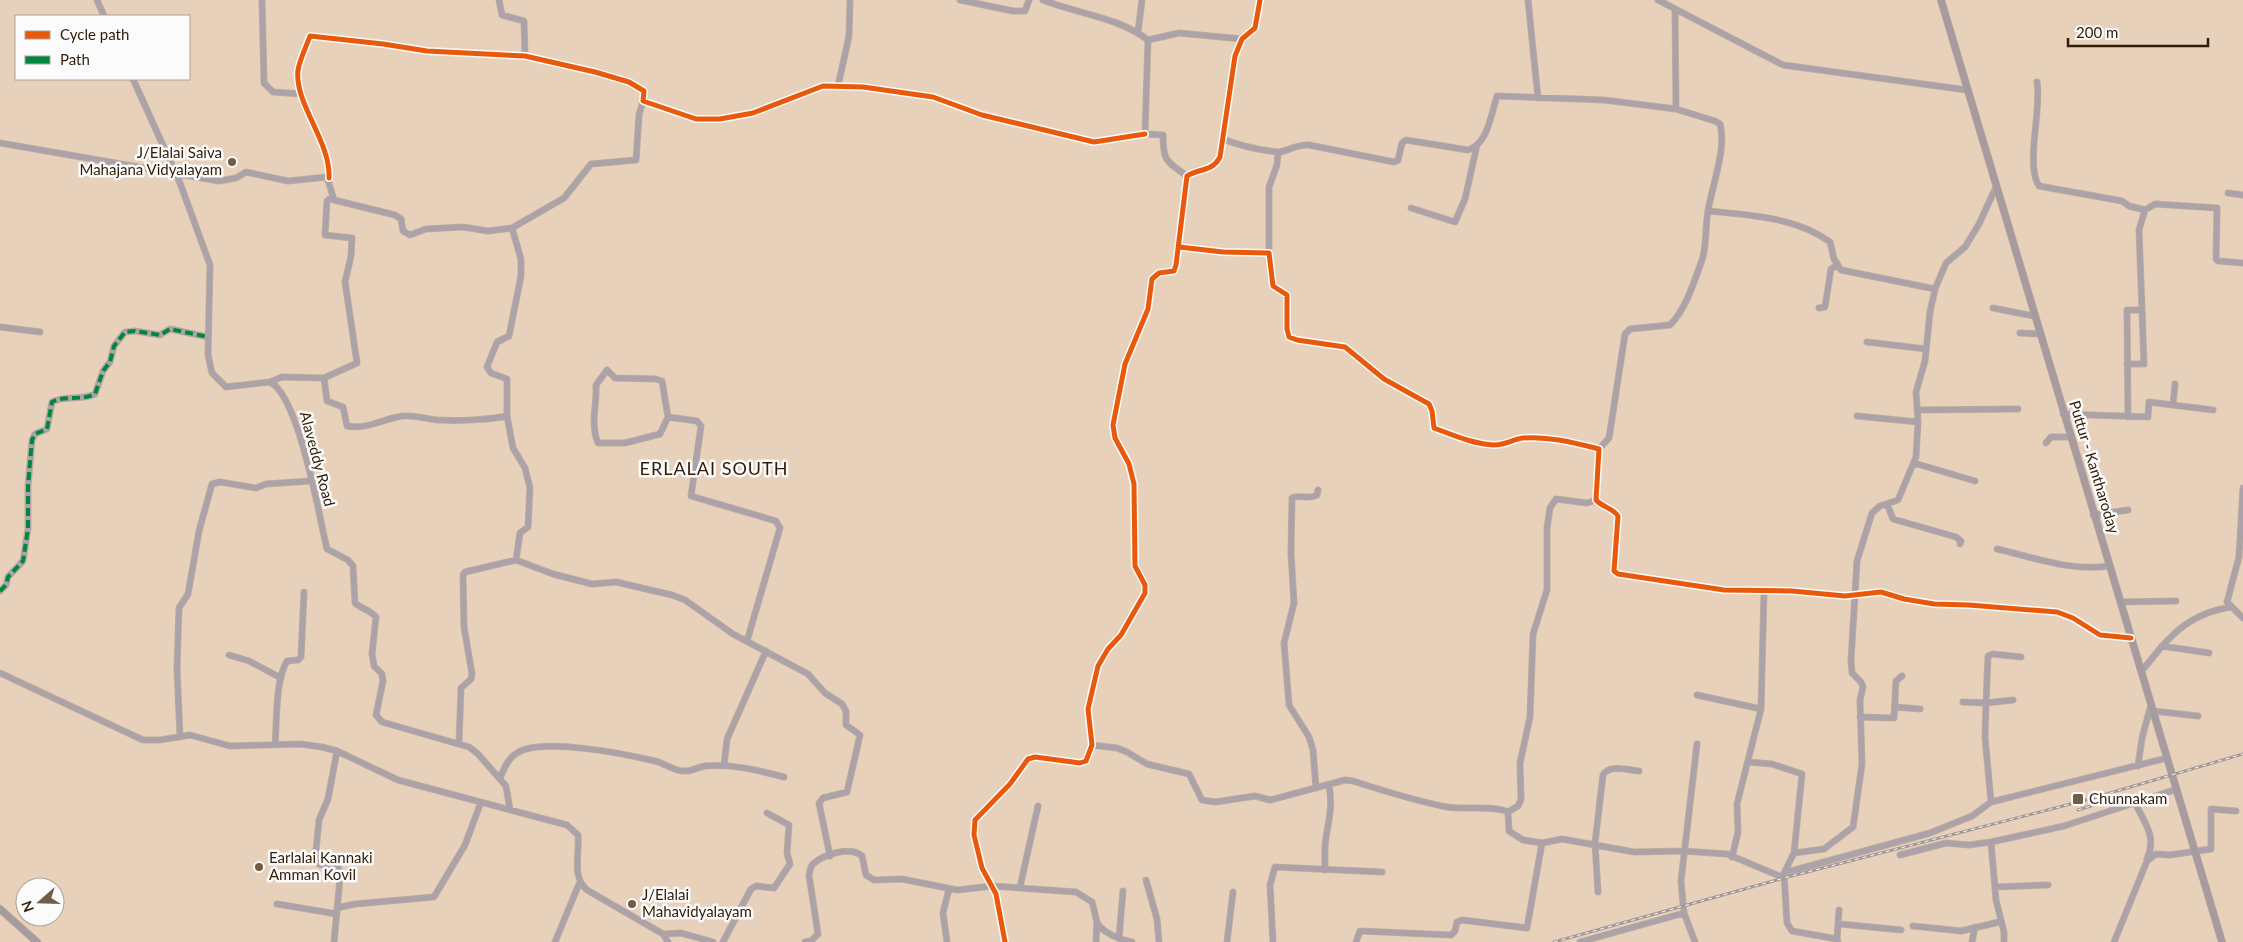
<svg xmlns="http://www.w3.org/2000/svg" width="2243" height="942" viewBox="0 0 2243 942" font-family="Lato,sans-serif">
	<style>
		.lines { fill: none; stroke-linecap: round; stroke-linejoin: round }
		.minor-casing { stroke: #c0ad99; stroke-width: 7 }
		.major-casing { stroke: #c0ad99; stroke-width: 8 }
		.minor { stroke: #aba3a9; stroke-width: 5.5 }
		.major { stroke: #a69b9f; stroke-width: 7 }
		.rail-casing { stroke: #a29997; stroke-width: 3 }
		.rail { stroke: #fbfbfb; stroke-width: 1; stroke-dasharray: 4; stroke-linecap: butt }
		.quiet { stroke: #00873e; stroke-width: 4; stroke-dasharray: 8 4; stroke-linecap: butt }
		.cycleway-casing { stroke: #fbfbfb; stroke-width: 8 }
		.cycleway { stroke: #e8590c; stroke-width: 5 }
		.poi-dot { fill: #715c46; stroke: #fbfbfb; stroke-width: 2 }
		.labels { text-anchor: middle; stroke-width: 5; stroke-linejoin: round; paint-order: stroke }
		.poi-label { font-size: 15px; fill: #311d07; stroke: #fbfbfb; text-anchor: start }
		.street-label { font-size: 15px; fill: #311d07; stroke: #fbfbfb }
		.quarter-label { font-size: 18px; letter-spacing: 1px; fill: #311d07; stroke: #fbfbfb }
	</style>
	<rect width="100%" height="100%" fill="#e8d1ba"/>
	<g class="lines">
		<g class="minor-casing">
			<path id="minor" d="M97,0L104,16
				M262,0L264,83L273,92L302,94
				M499,0L502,15L524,21L525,56
				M960,0L1013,11H1025L1029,0
				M1043,0C1078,14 1118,17 1148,40
				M1528,0L1538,98
				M1658,0L1783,65L1967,90
				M1138,32L1142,0
				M133,79L180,183L210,265L208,355L212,373L226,387L270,382C299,396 319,516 327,549L348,560L353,566L355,603C362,609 370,610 376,617L372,654L374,666L382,674L383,681L376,715L382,722L469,747L478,754L506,786L510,810
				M2037,82C2042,108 2025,165 2039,186L2122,201L2129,206L2145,210
				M838,86L849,36L850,0
				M1223,139C1240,146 1260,150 1278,152C1284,153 1296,144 1309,145L1394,162L1398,160L1402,143L1406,140L1468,150C1488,144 1491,114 1497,96L1604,100L1676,109
				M0,143L219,181L236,178L246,172L288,181L327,177L334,200L395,215L401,219L403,231L410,235L426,229L463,227L488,231L512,228L564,198L591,164L636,160L639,115L643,101
				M1187,176C1166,161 1163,161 1163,135L1145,134L1148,40L1179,33L1242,39
				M329,178C331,142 294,103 298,70C300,59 306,47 310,36L383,44L427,51L525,56L595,72L629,82L644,91L643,101L696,119H720L753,113L823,86L863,87L933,97L982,115L1094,142L1145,134
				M2228,193L2243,195
				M1411,208L1455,222L1465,199L1477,145
				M1708,211C1749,215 1796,217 1830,242L1834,259L1841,270L1935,289
				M512,228L521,259V276L509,336L497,342L487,367L491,373L507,379V416L513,448L525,468L530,488L528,527L520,533L516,560
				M1179,247L1223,252L1269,253L1273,286L1287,295V329L1289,337L1297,340L1345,347L1384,379L1429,404L1432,411L1434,428C1453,435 1473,444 1494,445C1507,445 1513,439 1523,438C1548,436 1575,443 1599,449L1596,500C1602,507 1613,508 1618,516L1614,571L1618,574L1724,590L1792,591L1845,596L1881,592L1904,599L1934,604L1969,605L2057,612L2073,618L2100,635L2131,638
				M1269,253V187L1277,165L1278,152
				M1819,308L1825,307L1831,269L1836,266
				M1993,308L2034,316
				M2142,310L2139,230L2145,210L2155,204L2217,208L2216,259L2218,261L2243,263
				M0,327L40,332
				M2020,333L2040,334
				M1867,342L1926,349
				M2127,364H2144L2142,310H2127V312L2128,417
				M324,378L327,401L343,407L347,426C368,430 384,418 403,416C414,415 427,419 438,420C457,421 488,420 507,416
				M270,382L282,377L324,378L357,363L345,282L351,256L352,238L325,235L327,201L332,197
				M2173,405L2175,384
				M1918,410L2018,409
				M2063,414L2148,417L2149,402L2213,410
				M1857,416L1918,422
				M668,417L662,381L656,379L615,378L607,370L596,385C597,405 590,424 598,443H625L660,434L668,417L697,421L701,426L691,496L776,521L780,528L747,641
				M2046,443L2051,437H2070
				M1599,449L1609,438L1625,334L1630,329L1670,325C1686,309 1694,282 1702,260C1707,245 1705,227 1708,211C1712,186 1727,147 1720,124L1715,121L1676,109L1675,9
				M1914,463L1975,481
				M2243,488L2239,557L2227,602L2243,618
				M1887,504L1893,519L1956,537L1961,541L1960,544
				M2093,515L2128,510
				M1997,549C2032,557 2072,572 2109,566
				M0,591L6,585L8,577L23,561L28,529V486L32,440L35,434L47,429L52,402C64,395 80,401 95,394L103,371L110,362L114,346L125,332L135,331L160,335L170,329L208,337
				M2120,602L2176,601
				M2162,646L2209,653
				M229,655L249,661L281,678
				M2141,672C2168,638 2186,614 2231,607
				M0,673L143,740H160L190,735L230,746L300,744L322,747L337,751L398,780L567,825L578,835C580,854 571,876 587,890L663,934L668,942
				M1697,695L1761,709
				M1963,702L1986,703L1988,656L1993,654L2021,657
				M1895,707L1920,709
				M2153,711L2198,716
				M1860,717L1894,718L1896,681L1902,676
				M180,737L177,668L179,608L188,594L199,531L212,484L220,482L256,488L266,484L311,481
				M459,743L461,688L471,679L472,674L464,627L463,575L465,572L516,560L553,574L592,584L616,582L672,595L685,600L733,634L808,674L825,693L842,704L846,711V725L860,735L847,792L823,798L819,803L830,856
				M275,745C277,721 275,681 287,661L298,660L301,657L304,592
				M1092,745L1117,748L1127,752L1147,764L1189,774L1202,800L1215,802L1255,796L1270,800L1345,780L1353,781C1384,791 1415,801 1447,807C1464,810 1495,805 1508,812L1509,831L1523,840L1542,843L1562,839L1634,852L1683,851L1727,854L1784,878
				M1748,762L1772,764L1802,774L1794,853L1784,873L1787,923L1792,931L1837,939L1838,942
				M724,765L727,739L766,651
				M2138,766L2142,738L2151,705
				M500,778C504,769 508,758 517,753C542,737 625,754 655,761C664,763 674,771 683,771C691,772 698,767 705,766C733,764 757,770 784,777
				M1316,788L1313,750L1309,737L1289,705L1284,643L1294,603L1291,553L1292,498C1298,494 1308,500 1317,495L1318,490
				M1991,802L1985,737L1986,703L2013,700
				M2135,803C2145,824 2157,836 2147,859
				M1508,812L1518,806L1521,799L1520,763L1530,717L1533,634L1547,590V528L1550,508L1556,499L1587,503L1596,500
				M1991,842L1996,900L2004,932V942
				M1794,853L1824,849L1853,827L1862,764L1860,700L1863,687L1861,682L1852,673L1851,660L1857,561L1872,513L1880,506L1898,500L1916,457L1918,422L1916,392L1925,361L1930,312L1935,289L1946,263L1965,247L1979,224L1996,187
				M1900,855L1946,843L1969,845L1991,842L2064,826L2177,789
				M1732,857L1738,832L1737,804L1761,709L1764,592
				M1325,870C1325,860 1324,849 1326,838C1329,818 1333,806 1329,785
				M1784,873L1930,833L1972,816L1991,802L2167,758
				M1146,880L1157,919L1159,942
				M1020,887L1038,806
				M1995,887L2048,885
				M1598,892L1595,843L1603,775C1609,764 1628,770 1639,771
				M277,904L337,914
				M337,908L355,904L434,897L465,845L481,802
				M1840,924L1901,930
				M1913,926L1961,931L1999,922
				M663,934L681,933L713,942
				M1119,938L1123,891
				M1837,939L1839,910
				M334,942L340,878L339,869L319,864L315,860L319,820L328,799L337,751
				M555,942L579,884
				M723,942L751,889L756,886L774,888L790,864L787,853L789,825L767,813
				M805,942L811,941L818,934L809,875C810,871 810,867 813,864C824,854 850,846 862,856L866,875L874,880L902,879L957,890L993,886L1076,892L1092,902C1094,908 1095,916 1097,922C1102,933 1121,940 1132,942
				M947,942L943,913L949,889
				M1005,942L996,894L982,868L974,835L975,820L1010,784L1028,759L1035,757L1080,763L1086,761L1092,745L1088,709L1098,666L1108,649L1121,635L1145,593V585L1135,566L1134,484L1129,464L1115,438L1113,425L1125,364L1148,309L1152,279L1159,273L1174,271L1176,265L1187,176C1200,168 1212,172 1220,157L1235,56L1242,39L1255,28L1260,0
				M1096,942L1097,923
				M1227,942L1233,892
				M1273,942L1270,885L1275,867L1382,872
				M1356,942L1360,931L1451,935L1455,931L1457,922L1462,920L1527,928L1542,843
				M1580,942L1684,913
				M1695,942L1684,913L1681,881L1697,744
				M1972,942L1975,927
				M2114,942L2147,861L2156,854L2170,855L2211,849V809L2236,811"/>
		</g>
		<g class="major-casing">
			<path id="major" d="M1941,0L2222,942
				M0,909L37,942"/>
		</g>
		<use href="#minor" class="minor"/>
		<use href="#major" class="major"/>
		<g class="rail-casing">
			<path id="rail" d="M2078,810L2116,798
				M1554,942L1784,878L2086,800L2243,754"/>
		</g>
		<use href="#rail" class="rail"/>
		<path class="quiet" d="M0,591L6,585L8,577L23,561L28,529V486L32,440L35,434L47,429L52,402C64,395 80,401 95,394L103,371L110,362L114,346L125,332L135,331L160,335L170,329L208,337"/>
		<g class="cycleway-casing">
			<path id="cycleway" d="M329,178C331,142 294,103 298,70C300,59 306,47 310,36L383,44L427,51L525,56L595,72L629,82L644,91L643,101L696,119H720L753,113L823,86L863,87L933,97L982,115L1094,142L1145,134
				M1179,247L1223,252L1269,253L1273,286L1287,295V329L1289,337L1297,340L1345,347L1384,379L1429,404L1432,411L1434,428C1453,435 1473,444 1494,445C1507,445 1513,439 1523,438C1548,436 1575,443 1599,449L1596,500C1602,507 1613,508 1618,516L1614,571L1618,574L1724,590L1792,591L1845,596L1881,592L1904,599L1934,604L1969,605L2057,612L2073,618L2100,635L2131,638
				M1005,942L996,894L982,868L974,835L975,820L1010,784L1028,759L1035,757L1080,763L1086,761L1092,745L1088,709L1098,666L1108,649L1121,635L1145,593V585L1135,566L1134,484L1129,464L1115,438L1113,425L1125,364L1148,309L1152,279L1159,273L1174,271L1176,265L1187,176C1200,168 1212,172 1220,157L1235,56L1242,39L1255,28L1260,0"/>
		</g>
		<use href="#cycleway" class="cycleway"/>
	</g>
	<g class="poi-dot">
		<circle cx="232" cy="162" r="5"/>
		<rect x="2072" y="793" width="12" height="12" rx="2.5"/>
		<circle cx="259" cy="867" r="5"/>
		<circle cx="632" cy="904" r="5"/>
	</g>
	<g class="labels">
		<g class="poi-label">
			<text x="222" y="158" text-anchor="end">J/Elalai Saiva<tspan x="222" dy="17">Mahajana Vidyalayam</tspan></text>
			<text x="2089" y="804">Chunnakam</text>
			<text x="269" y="863">Earlalai Kannaki<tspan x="269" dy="17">Amman Kovil</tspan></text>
			<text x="642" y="900">J/Elalai<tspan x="642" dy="17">Mahavidyalayam</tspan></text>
		</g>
		<g class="street-label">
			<text transform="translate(317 459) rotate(75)" y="5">Alaveddy Road</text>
			<text transform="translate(2094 467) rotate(73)" y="5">Puttur - Kantharoday</text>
		</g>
		<g class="quarter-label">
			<text x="714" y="475">ERLALAI SOUTH</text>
		</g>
	</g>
	<rect x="15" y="15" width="175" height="65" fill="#fbfbfb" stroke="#aaa299"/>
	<rect x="25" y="31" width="25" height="8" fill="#e8590c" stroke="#aaa299"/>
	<text x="60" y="40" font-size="15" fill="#311d07">Cycle path</text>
	<rect x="25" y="56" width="25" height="8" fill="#00873e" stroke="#aaa299"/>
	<text x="60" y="65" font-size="15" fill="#311d07">Path</text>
	<g transform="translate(40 902) rotate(250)"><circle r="24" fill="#fbfbfb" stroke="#aaa299"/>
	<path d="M0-4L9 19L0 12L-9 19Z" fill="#715c46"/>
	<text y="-8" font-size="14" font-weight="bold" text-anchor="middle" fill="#311d07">N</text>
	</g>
	<path d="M2068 38v8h140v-8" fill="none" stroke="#311d07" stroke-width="2.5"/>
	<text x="2076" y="38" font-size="15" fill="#311d07" stroke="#fbfbfb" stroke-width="4" paint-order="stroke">200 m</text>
</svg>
